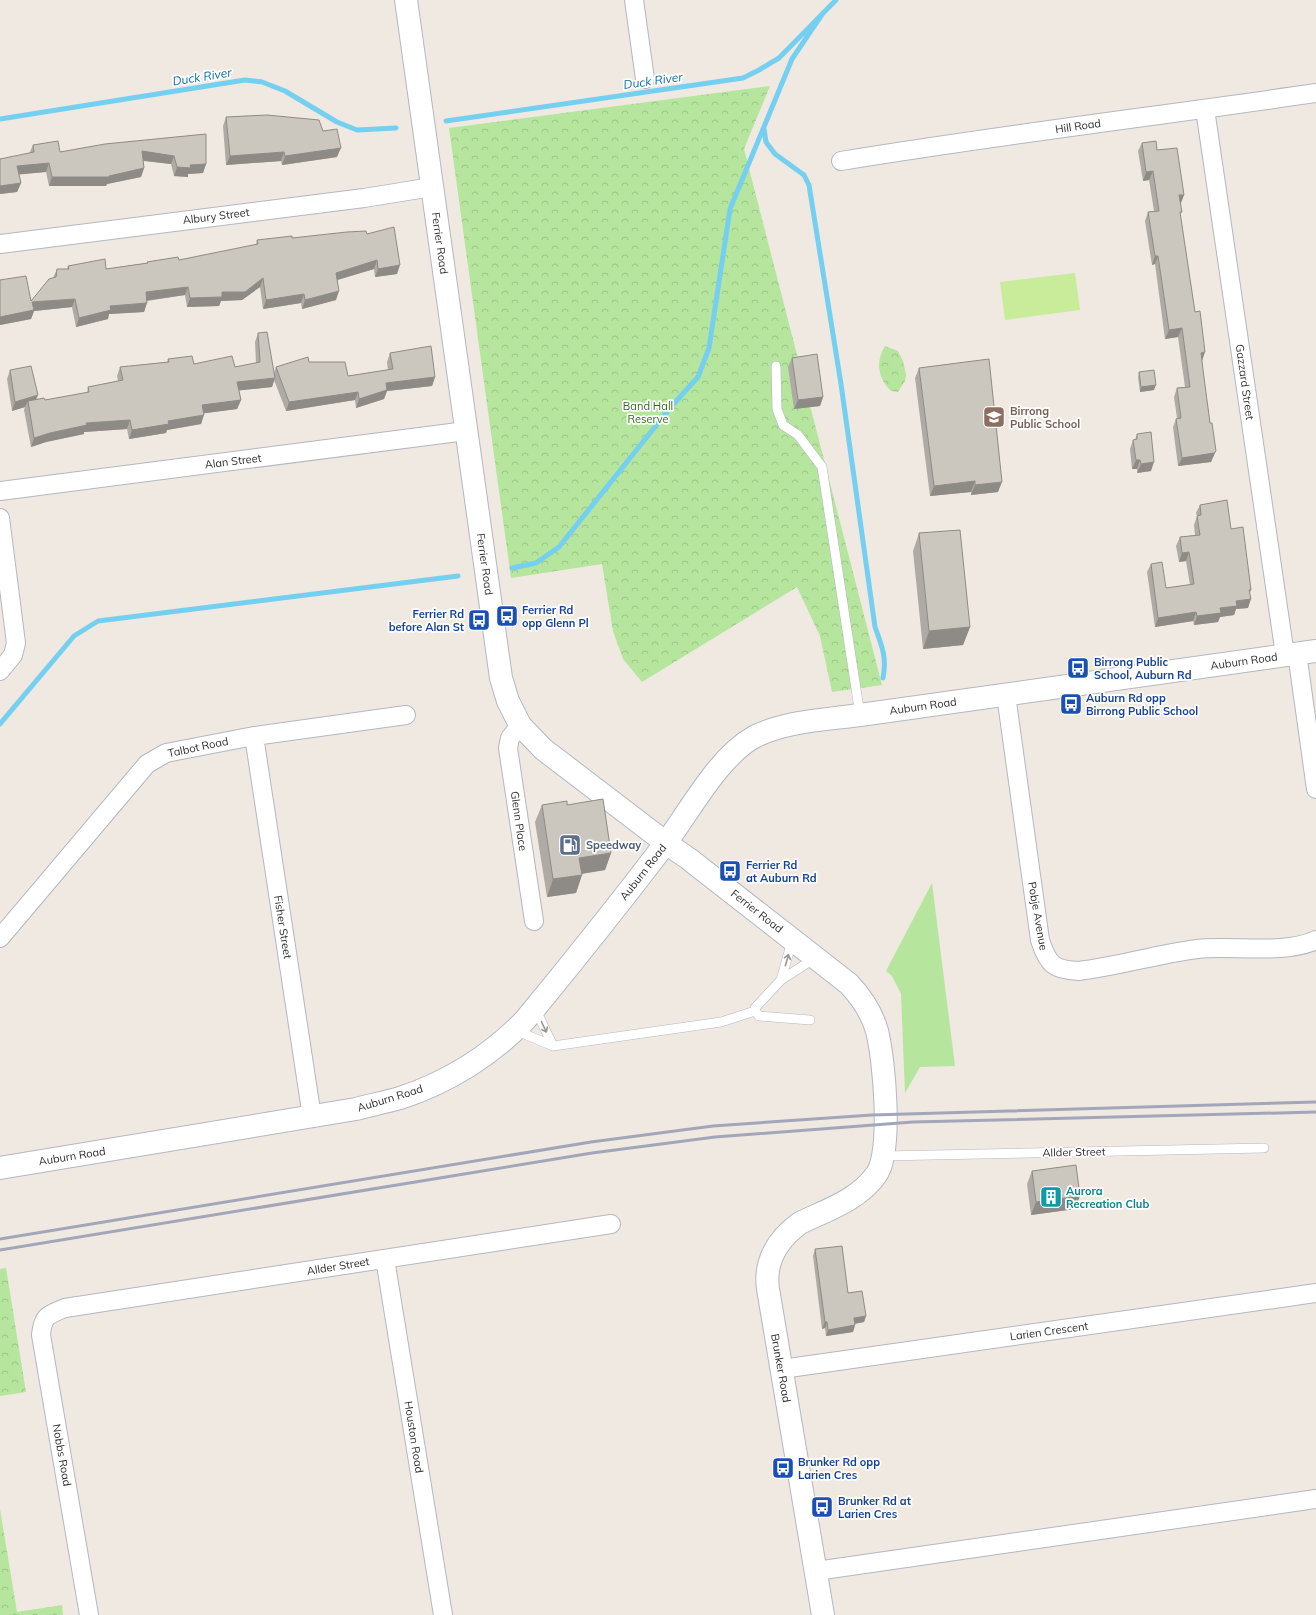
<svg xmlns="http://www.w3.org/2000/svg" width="1316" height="1615" viewBox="0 0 1316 1615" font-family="Mulish,sans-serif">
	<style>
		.grass { fill: #b6e59e }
		.forest { fill: url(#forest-crowns) }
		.pitch { fill: #c9ec9a }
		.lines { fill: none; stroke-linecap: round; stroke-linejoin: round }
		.stream { stroke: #75cff0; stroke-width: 5 }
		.service-casing { stroke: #b4b7c1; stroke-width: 10 }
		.minor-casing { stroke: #b4b7c1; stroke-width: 20 }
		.tertiary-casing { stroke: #b4b7c1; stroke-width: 24 }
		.secondary-casing { stroke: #b4b7c1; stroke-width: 24 }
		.service { stroke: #fff; stroke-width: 9 }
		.minor { stroke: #fff; stroke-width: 18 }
		.tertiary { stroke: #fff; stroke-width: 22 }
		.secondary { stroke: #fff; stroke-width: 22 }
		.rail { stroke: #a3a6b8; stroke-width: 3 }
		.wall { fill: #afaba4 }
		.shaded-wall { fill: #8e8b86 }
		.building { fill: #cbc7bf; stroke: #8e8b86 }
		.oneway { stroke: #969696 }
		.labels { text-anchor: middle; stroke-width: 3.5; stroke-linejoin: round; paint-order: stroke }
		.street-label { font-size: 11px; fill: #2e2e2e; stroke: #fff }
		.park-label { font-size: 11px; fill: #2c6e1b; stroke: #fff }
		.education-label { font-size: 11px; font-weight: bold; fill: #785e54; stroke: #fff; text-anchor: start }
		.transit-label { font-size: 11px; font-weight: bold; fill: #164399; stroke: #fff; text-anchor: start }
		.service-label { font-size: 11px; font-weight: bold; fill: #4e5e75; stroke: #fff; text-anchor: start }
		.culture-label { font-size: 11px; font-weight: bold; fill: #0d838f; stroke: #fff; text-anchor: start }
		.water-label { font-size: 12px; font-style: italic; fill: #0d6fa3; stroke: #fff }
	</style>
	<defs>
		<pattern id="forest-crowns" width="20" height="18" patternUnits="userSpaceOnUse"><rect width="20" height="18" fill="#b6e59e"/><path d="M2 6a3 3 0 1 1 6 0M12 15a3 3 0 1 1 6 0" fill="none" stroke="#9dc588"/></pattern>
	</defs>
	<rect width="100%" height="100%" fill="#efe9e1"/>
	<path class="grass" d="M932,883L955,1066L920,1067L905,1093L901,994L892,976L886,971Z"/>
	<path class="forest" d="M770,86L744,149L882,685L832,692L820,636L797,587L642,682L623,659L613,631L602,564L511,578L449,128Z
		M885,346L898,351L903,361L906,375L905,381L898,392L891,391C878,378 875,362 885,346Z
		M6,1268L26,1392L0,1396V1269Z
		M0,1509L17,1612L62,1605L63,1615H0Z"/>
	<path class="pitch" d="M1075,273L1080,310L1005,320L1000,282Z"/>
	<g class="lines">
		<path class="stream" d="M0,119L245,80L262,82L285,91L337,122L357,130L396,128
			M446,121L743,78L759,70L779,58L836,0
			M764,129L766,142L775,154L804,175L809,185L841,384L875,627C882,646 887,658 883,678
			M512,568L536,563L559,547L670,408L698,377L709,348L730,209L792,59L823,13
			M0,724L74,636L98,621L458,576"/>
		<g class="service-casing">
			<path id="service" d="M776,366L777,409L783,425L798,435L822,467L860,715
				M781,980L792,941
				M535,1008L553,1046
				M810,1020L759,1016L755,1011V1008L781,980L815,958
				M515,1030L553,1046L721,1022L755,1011
				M884,1156L1264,1148"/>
		</g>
		<g class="minor-casing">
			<path id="minor" d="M634,0L645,79
				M1205,109L1285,655
				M841,161C999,135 1158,116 1316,93
				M0,244L364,198L432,187
				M0,491L466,431
				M0,518L16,643L13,655L0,671
				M1297,653L1316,789
				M1006,695L1040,940C1048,965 1054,970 1079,971C1119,966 1158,954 1197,949C1233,945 1284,955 1316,940
				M520,725L510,738L508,748L534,921
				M254,736L312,1117
				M0,938L147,764L166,753L254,736L406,715
				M385,1259L443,1615
				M782,1369L1316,1293
				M816,1571L1316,1499
				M89,1615L41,1335C43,1315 48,1315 65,1308L611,1224"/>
		</g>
		<g class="tertiary-casing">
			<path id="tertiary" d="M406,0L501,678L508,701L520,725L543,749L666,843"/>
		</g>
		<g class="secondary-casing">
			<path id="secondary" d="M666,843L689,859L849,984C862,998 872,1013 877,1031C884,1058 893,1153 876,1175C858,1200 827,1210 800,1223C778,1239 764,1261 768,1289L823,1615
				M0,1168L356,1109C371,1105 386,1102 400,1098C447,1083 492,1055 526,1019C573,962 620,903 665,844C690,811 718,757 754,737C785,721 825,720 860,715L1316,651"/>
		</g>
		<use href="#service" class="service"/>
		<use href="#minor" class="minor"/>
		<use href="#tertiary" class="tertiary"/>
		<use href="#secondary" class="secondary"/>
		<path class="rail" d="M0,1239L591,1142L713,1126L872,1115L1316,1102
			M0,1250L592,1153L715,1137L913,1122L1316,1112"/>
	</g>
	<path class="wall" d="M226,117L323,131L337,157L282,165L281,161L226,165L223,126Z
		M206,134V164L203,173L188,174V177L174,176L171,164L143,161L144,168L141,177L107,184L106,186H49L46,172L19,174L21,183L17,192L0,194L30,152L33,145L60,152Z
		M1142,143L1157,150L1184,195L1180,204L1182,212L1180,215L1202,361L1212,460L1211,462L1178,466L1173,427L1176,419L1177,418L1174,397L1177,388L1185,387L1178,337L1165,339L1155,264L1152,265L1145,221L1148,212L1154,211L1149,180L1143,181L1138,151Z
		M367,234L397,274L375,277L374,269L338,280L336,300L302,309L301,303L263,309L260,287L242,300L221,301L219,306L187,307L185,295L147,301L144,312L109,314L108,319L76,327L72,307L34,311L31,319L0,325V280L31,301L53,278L57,269H67L68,266L106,269L147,263V262L179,260L256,245L257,240L292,238Z
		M258,333L274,373L276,367L309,362L348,376L388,370L387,362L390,353L435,377L432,386L387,391L384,399L356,408L355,400L286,411L274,380L272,387L239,390L241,400L237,409L204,413L201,424L167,430L166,433L129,439L127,429L84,432V434L46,442L31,447L24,410L25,407L12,411L7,379L10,370L38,395L36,399L45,400L87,393L88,387L118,381L117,376L120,367L167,362L168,359L194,364L235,367L256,363L255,342Z
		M792,358L823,397L820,406L794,409L788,367Z
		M919,368L998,492L971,495V492L930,496L915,378Z
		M1139,372L1154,390L1140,392L1138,377Z
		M1137,434L1151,471L1137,473V469H1132L1130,449L1133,440H1135Z
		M1200,505L1231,529L1251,590L1250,593L1248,608L1236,609L1234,615L1220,617L1218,622L1194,625L1193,621L1155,627L1147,572L1151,564L1166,588L1190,585L1186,561L1179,562L1176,546L1180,537L1195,535L1194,525L1197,516L1196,513Z
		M919,533L970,627L963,645L923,649L913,551Z
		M542,805H567L611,853L605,870L582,874L576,893L547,897L535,822Z
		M1032,1171L1075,1209L1031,1215L1027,1184Z
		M815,1249L848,1293L866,1316L864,1322L855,1324V1325L853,1332L826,1336L825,1328L822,1329L813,1256Z"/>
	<path class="shaded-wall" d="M341,148L337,157L282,165L285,156Z
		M142,151L174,156L171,164L138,160Z
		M284,152L281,161L226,165L230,156Z
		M49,163L46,172L14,175L17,166Z
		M206,164L203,173L188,174V177L174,176L177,167L190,165Z
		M144,168L141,177L107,184L106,186H49L52,177L109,176Z
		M1153,171L1149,180L1143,181L1146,172Z
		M21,183L17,192L0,194V186Z
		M1179,195H1184L1181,203L1176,204Z
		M1155,256H1158L1155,264L1152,265Z
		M377,260L374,269L333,281L336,273Z
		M400,265L397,274L375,277L378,269Z
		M263,278L260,287L242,300L221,301L219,306L187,307L190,298L222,292Z
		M188,287L185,295L143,301L146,292Z
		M339,291L336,300L302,309L305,300Z
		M304,294L301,303L263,309L266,300Z
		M75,299L72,307L34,311L31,319L0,325V317L32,302Z
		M147,303L144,312L109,314L108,319L76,327L79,318L110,306Z
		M1182,328L1178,337L1165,339L1169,330Z
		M1205,352L1202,361L1201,353Z
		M435,377L432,386L387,391L384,399L356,408L359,399L386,383Z
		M275,378L272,387L234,391L237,382Z
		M1156,385L1154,390L1140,392L1141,387Z
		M358,392L355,400L286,411L289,402Z
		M38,395L34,404L28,401L25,407L12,411L15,402Z
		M823,397L820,406L794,409L798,400Z
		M241,400L237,409L199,414L202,405Z
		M204,415L201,424L167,430L166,433L129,439L132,430L168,421Z
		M130,420L127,429L84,432V434L46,442L31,447L34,438L50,433L86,423Z
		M1216,451L1211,462L1178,466L1182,458Z
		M1136,460H1140L1137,469H1132Z
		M1154,462L1151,471L1137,473L1141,464Z
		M975,481L971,492L930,496L934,486Z
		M1002,482L998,492L971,495L975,485Z
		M1189,552L1186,561L1179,562L1182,553Z
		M1251,599L1248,608L1236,609L1234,615L1220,617L1218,622L1194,625L1197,616L1236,601Z
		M1196,612L1193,621L1155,627L1158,618Z
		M970,627L963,645L923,649L929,631Z
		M611,853L605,870L573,875L579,858Z
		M582,875L576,893L547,897L553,879Z
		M1080,1196L1075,1209L1031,1215L1036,1202Z
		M866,1316L864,1322L852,1324L854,1318Z
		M825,1322H827L825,1328L822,1329Z
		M855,1325L853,1332L826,1336L828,1330Z"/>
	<path class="building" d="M267,115L319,120L323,131L337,129L341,148L285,156L284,152L230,156L226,117Z
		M206,134V164L190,165L191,168L177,167L174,156L142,151L144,168L109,176V177H52L49,163L17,166L21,183L0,186V159L34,152L33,145L58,141L60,152L105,144Z
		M1156,141L1157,150L1177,148L1184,195H1179L1182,212H1180L1195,312L1200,311L1205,352L1201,353L1203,370L1210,423H1212L1216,451L1214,453L1182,458L1176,419L1181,418L1177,388L1190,387L1182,328L1169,330L1158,256H1155L1148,212L1159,211L1153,171L1146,172L1142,143Z
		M394,227L400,265L378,269L377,260L336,273L339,291L305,300L304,294L266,300L263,278L245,292H222V297L190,298L188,287L146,292L147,303L110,306L111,310L79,318L75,299L32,302L34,310L0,317V280L26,276L31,301L49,279L56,277L57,269H69L68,266L105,259L106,269L148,263L147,262L178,257L179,260L258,244L257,240L292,236V238L347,232L366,231L367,234Z
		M267,332L275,378L237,382L241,400L202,405L204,415L168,421L169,424L132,430L130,420L86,423L87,425L50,433L34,438L28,401L44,398L45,400L89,392L88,387L123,380L120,367L169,362L168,359L192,356L194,364L232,356L235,367L260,362L258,333Z
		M431,346L435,377L386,383L387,390L359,399L358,392L289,402L276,367L308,357L309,362H345L348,376L393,369L390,353Z
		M817,354L823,397L798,400L792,358Z
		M989,359L1002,482L975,485V481L934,486L919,368Z
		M31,366L38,395L15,402L10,370Z
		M1154,370L1156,385L1141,387L1139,372Z
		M1151,432L1154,462L1141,464L1140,460H1136L1133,440L1137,439V434Z
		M1227,500L1231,529L1243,527L1251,590H1249L1251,599L1236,601L1237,606L1220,608L1221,613L1197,616L1196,612L1158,618L1151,564L1162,562L1166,588L1194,584L1189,552L1182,553L1180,537L1200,535L1197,516L1201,515L1200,505Z
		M960,530L970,627L929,631L919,533Z
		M603,799L611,853L579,858L582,875L553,879L542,805L567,801V805Z
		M1076,1165L1080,1196L1036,1202L1032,1171Z
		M842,1246L848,1293L862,1291L866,1316L854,1318L855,1325L828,1330L827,1322H825L815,1249Z"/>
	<defs><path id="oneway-shaft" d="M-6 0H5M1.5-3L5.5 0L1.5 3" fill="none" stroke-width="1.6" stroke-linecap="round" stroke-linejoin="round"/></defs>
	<g class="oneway">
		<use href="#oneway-shaft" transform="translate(787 960) rotate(-74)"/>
		<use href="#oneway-shaft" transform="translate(544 1027) rotate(64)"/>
	</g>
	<defs>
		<g id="school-square" transform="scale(1.15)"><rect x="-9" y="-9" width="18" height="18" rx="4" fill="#8d6e63" stroke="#fff"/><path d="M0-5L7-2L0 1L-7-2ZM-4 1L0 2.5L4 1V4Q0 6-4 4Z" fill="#fff"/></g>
		<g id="bus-square" transform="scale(1.15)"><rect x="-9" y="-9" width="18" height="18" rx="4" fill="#1a4fb4" stroke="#fff"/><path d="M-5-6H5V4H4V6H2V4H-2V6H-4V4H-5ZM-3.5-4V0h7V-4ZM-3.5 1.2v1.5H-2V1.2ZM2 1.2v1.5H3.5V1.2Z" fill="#fff"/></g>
		<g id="fuel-square" transform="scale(1.15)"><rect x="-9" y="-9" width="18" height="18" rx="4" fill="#5c6f8a" stroke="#fff"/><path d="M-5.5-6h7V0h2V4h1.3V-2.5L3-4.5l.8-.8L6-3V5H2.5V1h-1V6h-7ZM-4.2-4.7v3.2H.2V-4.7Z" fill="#fff"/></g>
		<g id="building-square" transform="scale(1.15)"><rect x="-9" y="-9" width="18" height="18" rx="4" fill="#0f9aa8" stroke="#fff"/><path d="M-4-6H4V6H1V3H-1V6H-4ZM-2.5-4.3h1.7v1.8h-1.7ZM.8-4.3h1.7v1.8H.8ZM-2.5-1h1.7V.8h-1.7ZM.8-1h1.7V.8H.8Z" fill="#fff"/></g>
	</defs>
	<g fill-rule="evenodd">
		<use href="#school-square" x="994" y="417"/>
		<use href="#bus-square" x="507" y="616"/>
		<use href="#bus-square" x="479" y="620"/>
		<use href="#bus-square" x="1078" y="668"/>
		<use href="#bus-square" x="1071" y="704"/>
		<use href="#fuel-square" x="570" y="845"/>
		<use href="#bus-square" x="730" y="871"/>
		<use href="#building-square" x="1051" y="1197"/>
		<use href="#bus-square" x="783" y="1468"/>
		<use href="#bus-square" x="822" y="1507"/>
	</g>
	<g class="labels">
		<g class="street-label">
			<text transform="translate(1078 126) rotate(-8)" y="4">Hill Road</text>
			<text transform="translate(216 216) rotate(-7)" y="4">Albury Street</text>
			<text transform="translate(440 243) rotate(82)" y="4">Ferrier Road</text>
			<text transform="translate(1245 382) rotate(82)" y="4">Gazzard Street</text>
			<text transform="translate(233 461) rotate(-7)" y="4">Alan Street</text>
			<text transform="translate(485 564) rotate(82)" y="4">Ferrier Road</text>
			<text transform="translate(1244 661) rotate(-8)" y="4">Auburn Road</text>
			<text transform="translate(923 706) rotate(-8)" y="4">Auburn Road</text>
			<text transform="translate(198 747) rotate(-12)" y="4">Talbot Road</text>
			<text transform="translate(519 821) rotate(82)" y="4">Glenn Place</text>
			<text transform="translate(643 872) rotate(-52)" y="4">Auburn Road</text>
			<text transform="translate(757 911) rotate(38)" y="4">Ferrier Road</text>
			<text transform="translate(1038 916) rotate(80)" y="4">Pobje Avenue</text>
			<text transform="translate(283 927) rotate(81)" y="4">Fisher Street</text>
			<text transform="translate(390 1098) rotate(-17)" y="4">Auburn Road</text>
			<text transform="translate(1074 1152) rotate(-1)" y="4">Allder Street</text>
			<text transform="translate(72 1156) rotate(-9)" y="4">Auburn Road</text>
			<text transform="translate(338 1266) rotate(-9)" y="4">Allder Street</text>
			<text transform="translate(1049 1331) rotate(-8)" y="4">Larien Crescent</text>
			<text transform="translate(781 1368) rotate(80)" y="4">Brunker Road</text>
			<text transform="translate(414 1437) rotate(81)" y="4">Houston Road</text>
			<text transform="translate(62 1455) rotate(80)" y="4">Nobbs Road</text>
		</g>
		<g class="park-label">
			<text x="648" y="410">Band Hall<tspan x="648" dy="13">Reserve</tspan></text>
		</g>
		<g class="education-label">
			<text x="1010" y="415">Birrong<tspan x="1010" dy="13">Public School</tspan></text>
		</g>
		<g class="transit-label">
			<text x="522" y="614">Ferrier Rd<tspan x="522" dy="13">opp Glenn Pl</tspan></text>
			<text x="464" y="618" text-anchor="end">Ferrier Rd<tspan x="464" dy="13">before Alan St</tspan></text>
			<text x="1094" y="666">Birrong Public<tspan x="1094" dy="13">School, Auburn Rd</tspan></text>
			<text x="1086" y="702">Auburn Rd opp<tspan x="1086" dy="13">Birrong Public School</tspan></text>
			<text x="746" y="869">Ferrier Rd<tspan x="746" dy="13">at Auburn Rd</tspan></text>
			<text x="798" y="1466">Brunker Rd opp<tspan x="798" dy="13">Larien Cres</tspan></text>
			<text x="838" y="1505">Brunker Rd at<tspan x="838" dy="13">Larien Cres</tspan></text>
		</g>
		<g class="service-label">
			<text x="586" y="849">Speedway</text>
		</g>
		<g class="culture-label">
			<text x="1066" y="1195">Aurora<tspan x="1066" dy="13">Recreation Club</tspan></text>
		</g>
		<g class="water-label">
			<text transform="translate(202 77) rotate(-9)" y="4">Duck River</text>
			<text transform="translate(653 81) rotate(-8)" y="4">Duck River</text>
		</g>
	</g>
</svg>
